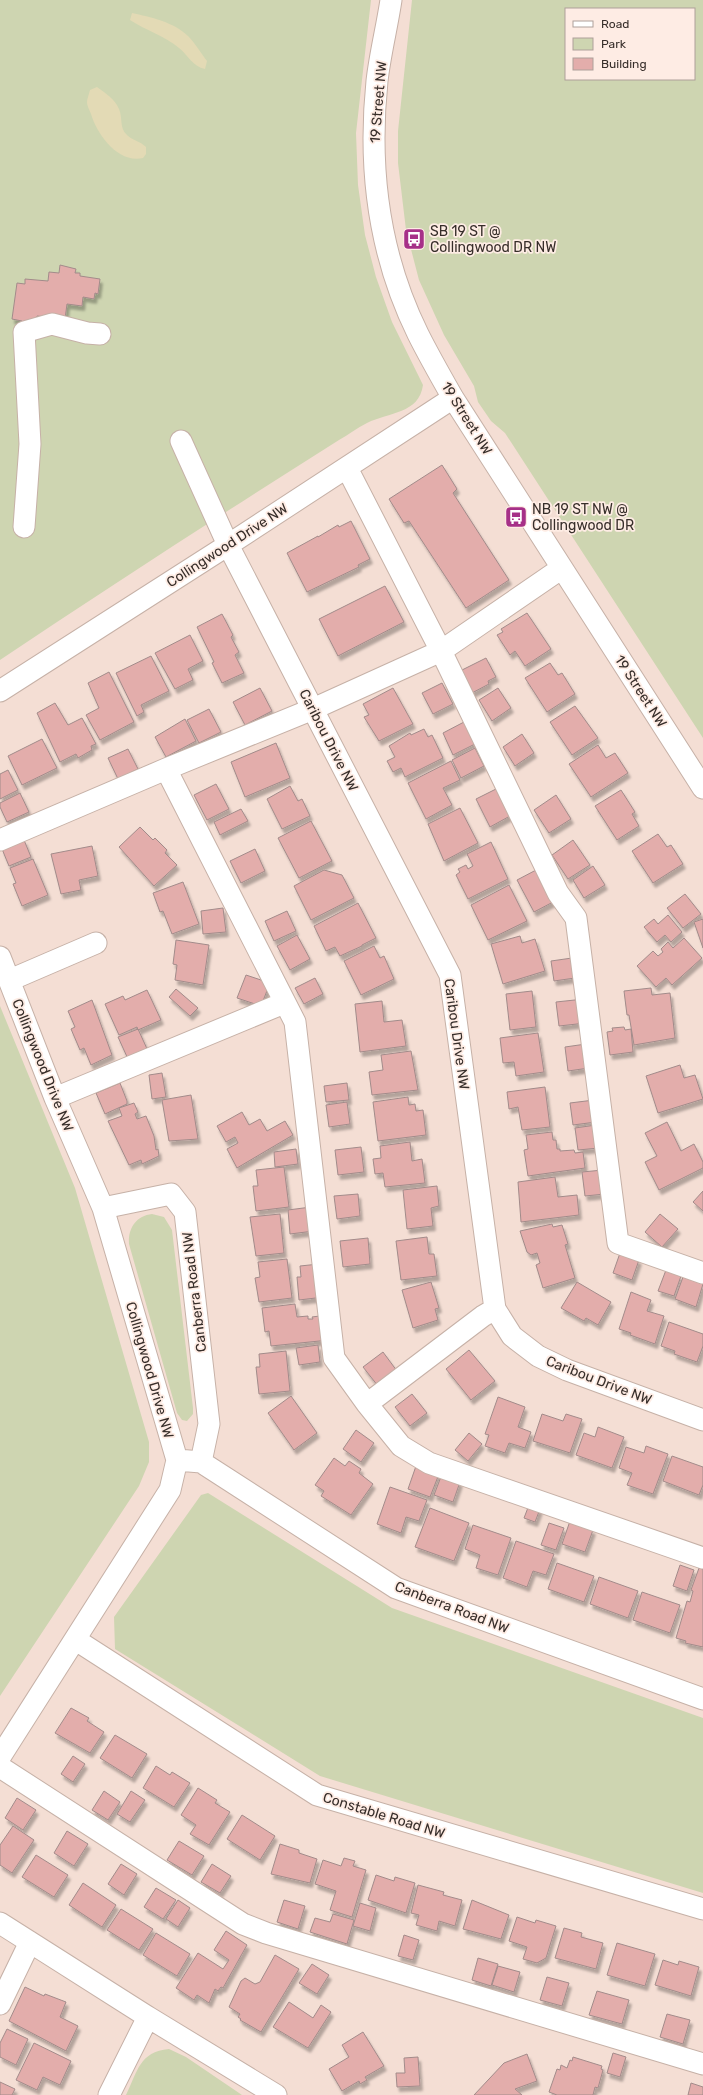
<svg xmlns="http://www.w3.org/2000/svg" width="703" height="2095" viewBox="0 0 703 2095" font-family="Rubik,sans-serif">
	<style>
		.green { fill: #ced5b1; fill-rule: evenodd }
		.sand { fill: #e3dab5 }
		.building { fill: #e3adab; stroke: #a28b8a; filter: url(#shadow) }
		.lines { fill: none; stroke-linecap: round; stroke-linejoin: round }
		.minor-casing { stroke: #c6b1a7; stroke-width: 23 }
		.minor { stroke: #fff; stroke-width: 21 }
		.labels { text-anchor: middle; stroke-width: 3.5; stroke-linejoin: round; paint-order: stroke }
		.street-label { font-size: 14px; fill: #372e2a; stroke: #feece4 }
		.poi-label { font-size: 14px; fill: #372e2a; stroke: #feece4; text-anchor: start }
	</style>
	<defs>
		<filter id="shadow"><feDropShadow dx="2.5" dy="4.5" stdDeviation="1" flood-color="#0004"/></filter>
	</defs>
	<rect width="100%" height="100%" fill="#f4ded4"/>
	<path class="green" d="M0,0H371L356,133L358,185L365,235L376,277L392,322L423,385C419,414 389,412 367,423C357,428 348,435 339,440C225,512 112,585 0,660Z
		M412,0H703V738L505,433L491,421L478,402L474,386L444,335L419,280L406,230L398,163V131ZM566,9H694V79H566Z
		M0,1006L75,1188L149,1442V1462L139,1486L0,1696Z
		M152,1214L164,1217L172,1230L193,1408V1414L187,1421L182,1420L177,1413L129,1244C128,1228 136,1216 152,1214Z
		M208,1493L392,1608L703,1718V1893L320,1776L115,1649L114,1617L201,1495Z
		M169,2049L186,2057L242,2095H126C138,2071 139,2052 169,2049Z"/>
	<path class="sand" d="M132,13C150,17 174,22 188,36C195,43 201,53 207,61L205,69C193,67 188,55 179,48C165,36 145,30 130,20Z
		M97,87C105,93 115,99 119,109C123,118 119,128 127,135C132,140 140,141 146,147V154L143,158C118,164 97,134 91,114C90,111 87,106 87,102C87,99 89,94 90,90Z"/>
	<path class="building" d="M60,265L76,269L75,273H80V276L100,279L98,294L95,293L94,299L83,297L82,306L67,304L65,319L37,316L36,325L22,324V321L12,319L17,283L25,284V279L48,281L49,272L59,273Z
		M442,465L457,489L453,493L509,580L466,608L409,521L404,523L389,499Z
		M351,521L370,559L358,565L359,567L307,592L287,553L318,536V537L338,525L339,527Z
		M385,586L404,622L338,656L319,619Z
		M527,613L551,649L525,666L515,651L510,655L497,635L503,632L501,629Z
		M222,614L233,635L231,637L239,652L235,655L244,673L222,683L212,663L214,662L197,627Z
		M190,635L203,661L188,669L193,680L175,689L155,653Z
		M151,656L169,691L141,705L144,712L137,716L116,673Z
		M486,658L496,677L488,681L489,684L470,694L458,672Z
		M550,663L558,675L562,673L575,694L547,712L525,678Z
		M109,672L134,722L100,740L86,715L99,708L88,683Z
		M442,683L453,704L433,714L422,693Z
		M260,688L272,711L245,725L233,702Z
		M393,688L413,724L379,741L364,717L369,715L363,704Z
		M498,688L511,708L492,721L479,700Z
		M55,703L68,725L82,718L96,744L91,746L92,750L78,758L76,754L60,762L37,713Z
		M575,706L598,738L572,755L550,722Z
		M209,709L221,732L199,743L187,720Z
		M185,719L196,741L166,757L155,737Z
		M464,722L475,744L453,755L443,733Z
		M424,729L428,737L432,735L443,758L405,777L401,768L393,772L387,761L395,757L389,746L410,733L411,735Z
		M522,734L534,753L515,766L503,747Z
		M42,739L57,768L22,785L8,756Z
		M276,743L290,778L245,797L231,762Z
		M598,745L606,758L615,753L628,773L591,797L569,764Z
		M475,748L484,766L461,778L452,760Z
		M128,749L138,769L118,779L108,758Z
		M451,761L460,780L443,788L452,805L426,819L408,783Z
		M8,770L18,790L0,799V774Z
		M216,784L229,809L207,820L194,795Z
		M290,786L298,801L302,799L310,816L282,829L267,799Z
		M496,789L510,816L490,827L476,799Z
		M621,790L635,812L632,814L639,826L617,840L595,806Z
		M20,793L29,812L7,822L0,807V803Z
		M556,795L571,819L549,833L534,810Z
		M460,808L478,843L444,861L428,824Z
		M241,809L248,821L220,835L214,822Z
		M311,821L332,861L299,878L278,838Z
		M140,827L153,840L155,838L167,850L165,853L177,865L154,886L119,847Z
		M658,834L667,847L671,845L683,864L653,883L632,851Z
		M24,840L31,857L9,866L2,849Z
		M573,840L590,865L568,879L552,855Z
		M491,842L508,879L468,899L456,875L460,872L458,869L466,865L468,869L473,866L467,854Z
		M92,846L98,876L79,880L81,890L61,894L51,854Z
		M255,849L265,871L241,883L230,861Z
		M33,859L48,895L22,906L13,884L16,883L10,868Z
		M593,866L605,885L584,898L573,880Z
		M538,869L555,901L534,912L517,880Z
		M324,870L342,875L354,898L311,920L294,886Z
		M183,882L199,924L172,934L163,911L160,912L153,893Z
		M509,885L527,921L488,940L471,905Z
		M685,894L701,914L683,928L667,908Z
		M358,903L376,938L362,945V946L340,956L335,947L326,951L314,926Z
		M223,908L226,932L203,934L201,911Z
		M287,911L296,931L274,941L265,921Z
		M668,915L682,932L671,942L665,935L657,942L644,927L654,919L658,924Z
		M703,919V948L694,922Z
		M297,935L310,959L290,970L277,946Z
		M520,936L522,943L535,939L545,971L503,984L491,944Z
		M684,938L702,958L672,985L666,978L656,987L637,966L653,951L658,956L663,952L661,949L668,942L673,948Z
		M176,940L209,945L203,985L175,980L177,965L173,964Z
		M374,946L380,958L384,956L394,979L361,995L344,961Z
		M572,958L575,978L554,981L551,961Z
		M246,975L270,983L261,1006L237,998Z
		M315,978L323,994L304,1004L295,988Z
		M651,988L652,995L670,993L675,1038L634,1045L629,1015H627L624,991Z
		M176,989L198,1008L190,1016L169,997Z
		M147,990L161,1020L138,1030L137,1027L119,1035L105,1004L123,996L125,1000Z
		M532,991L536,1027L510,1030L506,994Z
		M584,999L586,1023L559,1026L556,1002Z
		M92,1000L112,1055L91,1065L84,1048L80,1050L71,1029L75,1027L68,1011Z
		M382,1001L384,1022L402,1020L406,1046L360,1052L355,1004Z
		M624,1027L625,1030L631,1029L633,1052L610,1055L607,1032L613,1031L612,1028Z
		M138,1029L148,1051L128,1059L118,1037Z
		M538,1033L544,1072L516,1076L514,1062L503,1063L500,1038Z
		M586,1044L589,1068L568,1071L565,1047Z
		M411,1051L418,1090L372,1095L369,1072L383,1070L381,1055Z
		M680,1065L684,1078L695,1075L703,1099L658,1113L646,1076Z
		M162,1073L166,1097L152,1099L149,1075Z
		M120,1083L127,1101V1104L105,1114L96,1093Z
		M347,1083L349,1100L326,1102L324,1086Z
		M545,1087L550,1127L522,1130L518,1107L509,1109L507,1092Z
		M191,1095L198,1139L169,1141L162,1100Z
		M408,1097L409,1105L415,1104L416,1111L423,1110L426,1135L378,1141L373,1102Z
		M594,1100L596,1122L573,1125L570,1103Z
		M347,1102L350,1124L329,1127L326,1105Z
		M134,1103L138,1112L135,1114L137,1119L146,1116L154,1136L156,1150L158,1149L159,1156L142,1164L141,1160L129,1165L108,1121L122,1116L119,1108Z
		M242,1112L249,1125L260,1119L267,1131L285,1121L293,1135L237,1168L227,1149L238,1143L235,1137L226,1142L217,1126Z
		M667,1122L681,1151L694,1144L703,1162V1168L659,1190L645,1162L657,1156L645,1133Z
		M596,1125L599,1148L578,1150L575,1128Z
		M552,1132L553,1140H556L557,1149H560V1151L574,1150L575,1153L583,1152L585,1168L528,1176L524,1150L528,1149L526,1135Z
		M410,1142L412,1161L422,1159L425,1183L385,1187L383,1173L375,1174L373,1159L381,1158L380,1146Z
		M361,1147L364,1172L338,1175L335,1150Z
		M296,1149L298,1164L275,1167L274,1152Z
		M284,1167L289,1207L256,1211L253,1186H258L256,1170Z
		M603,1170L605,1194L585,1196L582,1172Z
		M555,1177L558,1197L577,1195L579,1215L521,1222L518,1182Z
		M437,1186L439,1206L431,1208L433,1226L407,1229L403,1190Z
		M703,1191V1211L693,1202Z
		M358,1194L360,1216L337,1219L334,1196Z
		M311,1207L314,1231L290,1234L288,1210Z
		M280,1214L284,1253L256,1256L250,1217Z
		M660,1214L678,1229L662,1247L645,1232Z
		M552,1224L553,1227L562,1225L568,1244L565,1245L575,1278L543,1288L536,1265L540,1263L537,1253L531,1255L527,1252L520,1231Z
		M427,1237L429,1254H434L437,1276L401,1280L396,1241Z
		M368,1238L370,1264L343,1267L340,1241Z
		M620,1253L639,1260L632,1280L613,1273Z
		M287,1259L292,1298L259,1302L255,1278L260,1277L258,1262Z
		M319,1264L324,1297L299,1300L297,1277H301L300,1266Z
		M666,1270L681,1276L674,1296L658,1291Z
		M683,1277L703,1284L696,1307L675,1299Z
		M431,1282L439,1308L435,1309L438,1320L413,1328L402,1290Z
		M577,1282L611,1302L598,1325L586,1318L584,1321L561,1308Z
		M631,1292L651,1300L647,1311L664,1316L655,1344L630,1335L631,1333L619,1329Z
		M295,1304L297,1317L308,1316V1319H313L312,1317L327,1315L329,1340L271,1346L269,1331L265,1332L262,1308Z
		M669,1322L703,1334V1346L697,1362L674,1354L675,1351L661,1346Z
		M318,1345L320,1362L299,1365L296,1348Z
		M469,1350L495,1381L471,1400L446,1369Z
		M286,1351L290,1391L259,1394L256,1367H260L259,1354Z
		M383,1352L397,1371L378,1386L363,1367Z
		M412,1394L427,1413L410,1426L395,1407Z
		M291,1396L317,1433L294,1450L268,1413Z
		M498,1397L525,1407L518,1427L531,1432L525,1448L509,1443L505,1453L485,1446L489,1435L485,1434Z
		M542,1414L563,1421L566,1414L582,1419L570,1453L533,1441Z
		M598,1427L624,1437L612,1468L576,1455L584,1433L595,1437Z
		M356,1430L374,1443L361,1462L343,1449Z
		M469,1433L482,1444L468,1461L455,1450Z
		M646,1446L668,1454L653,1494L627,1485L632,1473L619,1468L626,1447L644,1453Z
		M672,1456L703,1467V1485L699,1495L663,1481Z
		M334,1458L345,1466L349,1461L361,1469L359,1473L373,1484L351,1515L321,1496L324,1491L315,1485Z
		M416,1466L439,1474L430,1497L408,1489Z
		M442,1474L460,1482L453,1502L434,1495Z
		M390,1487L427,1500L419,1521L406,1517L401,1533L377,1524Z
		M529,1505L540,1509L535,1522L524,1518Z
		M430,1508L469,1523L454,1561L415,1547Z
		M570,1521L593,1530L585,1552L562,1544Z
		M549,1523L564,1528L556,1550L541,1545Z
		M473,1525L511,1538L498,1575L476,1568L480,1555L465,1549Z
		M516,1541L554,1554L546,1575L533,1571L527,1587L503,1578Z
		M557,1563L594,1576L584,1602L548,1589Z
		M680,1565L694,1570L687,1591L673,1586Z
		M699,1568L703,1569V1647L685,1643L686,1641L676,1638L687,1601L690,1602L693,1591L691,1590Z
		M599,1577L638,1591L628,1618L590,1604Z
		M642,1592L680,1605L670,1633L633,1620Z
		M71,1708L89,1718L87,1721L104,1732L90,1753L55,1733Z
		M115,1735L147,1754L132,1778L100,1758Z
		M73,1756L85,1764L73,1782L61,1774Z
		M156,1766L170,1775L172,1772L190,1783L174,1807L143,1788Z
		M198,1788L217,1800L215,1803L230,1812L209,1845L190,1834L196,1825L181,1815Z
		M104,1791L120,1802L108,1820L92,1810Z
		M131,1791L145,1800L130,1822L117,1814Z
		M17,1798L36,1810L23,1830L5,1818Z
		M242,1815L275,1836L260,1860L227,1839Z
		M13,1826L34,1840L12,1873L0,1865V1845Z
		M67,1831L88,1844L74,1866L54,1853Z
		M179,1841L204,1856L192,1875L167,1860Z
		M280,1844L299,1850V1853L317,1859L310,1883L271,1874Z
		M36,1855L68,1875L54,1897L22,1877Z
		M344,1858L355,1861L353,1866L366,1870L352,1917L330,1910L336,1891L315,1884L323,1860L341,1866Z
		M121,1864L137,1874L124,1895L108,1884Z
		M212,1864L231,1876L220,1893L201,1882Z
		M376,1875L394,1881L395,1877L415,1883L406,1913L368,1900Z
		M83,1883L116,1905L102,1927L69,1905Z
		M418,1885L444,1892L443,1895L462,1900L455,1926L439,1921L437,1931L416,1925L419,1915L411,1913Z
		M156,1888L176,1900L163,1919L144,1907Z
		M178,1900L190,1908L178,1927L166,1919Z
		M284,1900L305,1906L298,1929L277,1922Z
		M472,1900L509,1915L501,1939L463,1929Z
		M360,1903L376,1908L370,1931L353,1926Z
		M121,1909L153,1929L139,1950L107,1930Z
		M333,1914L354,1920L347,1944L310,1932L315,1918L330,1922Z
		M517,1917L535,1923L536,1920L556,1926L546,1958L537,1963L523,1959L527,1947L509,1941Z
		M564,1928L582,1933L581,1937L603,1943L596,1969L555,1958Z
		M226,1931L247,1945L223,1988L221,1987L218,1991L215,1989L209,2003L197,1995L194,2000L176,1988L198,1953L223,1969L229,1960L214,1950Z
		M156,1933L190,1954L177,1976L143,1955Z
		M404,1935L419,1940L413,1960L398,1956Z
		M617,1943L655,1954L645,1986L607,1975Z
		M275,1955L299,1969L261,2032L240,2020L241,2019L238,2017L240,2014L229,2007L241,1981L245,1978L255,1984L260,1982Z
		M478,1958L498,1964L491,1986L472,1980Z
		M663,1960L678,1965L679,1961L699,1967L691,1996L655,1985Z
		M312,1964L329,1975L317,1994L299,1983Z
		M498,1966L520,1972L514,1992L492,1985Z
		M547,1977L569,1983L562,2006L540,2000Z
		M25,1987L44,1996L45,1994L66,2002L60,2017L78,2026L66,2051L9,2021Z
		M597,1991L629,2000L622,2024L589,2015Z
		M289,2002L313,2018L321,2005L331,2012L308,2048L273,2027Z
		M667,2014L690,2020L683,2044L660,2037Z
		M7,2029L28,2039L16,2065L0,2057V2043Z
		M363,2032L384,2066L365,2077L367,2080L360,2084L359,2081L342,2091L329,2069L349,2057L342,2045Z
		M34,2043L71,2061L60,2085L43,2077L37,2090L16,2080Z
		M613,2053L626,2057L620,2077L607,2073Z
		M527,2054L537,2081L515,2089L522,2095H474L504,2063Z
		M418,2057L420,2086L397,2087L396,2073H405L404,2058Z
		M573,2057L602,2066L601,2069L603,2070L598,2088L595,2087L593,2095H557L549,2092L557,2069L560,2070L561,2065L567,2068L570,2060L572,2061Z
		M0,2082L15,2089L12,2095H0Z
		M691,2083L703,2087V2095H688Z"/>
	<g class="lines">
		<g class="minor-casing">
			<path id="minor" d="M391,0C387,27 380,54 377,81C368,168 379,255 418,334C429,356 441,377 453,398L703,788
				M181,441L228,545L450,975L495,1309L512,1336L538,1356L567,1370L703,1420
				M347,468L441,651L558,893L576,918L618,1243L703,1273
				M24,527L30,444L24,332L52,324L87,333L100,334
				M0,691L228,545L453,398
				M166,769L295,1022L334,1358L367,1404
				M0,840L166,769L313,709L441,651L562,568
				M0,957L55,1098L103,1208L177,1460L170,1490L0,1757
				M10,980L96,943
				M55,1098L284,1003
				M103,1208L171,1194L185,1212L209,1424L201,1462
				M495,1309L483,1316L367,1404L401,1446L429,1463L703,1558
				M177,1460L201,1462L396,1588L703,1699
				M76,1640L317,1795L703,1909
				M0,1767L243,1924L266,1933L703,2064
				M0,1923L148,2017
				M0,2004L30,1942
				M109,2095L148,2017L276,2095"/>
		</g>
		<use href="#minor" class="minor"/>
	</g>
	<defs>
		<g id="bus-square" transform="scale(1.15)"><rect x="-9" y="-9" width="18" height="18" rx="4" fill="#a63088" stroke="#feece4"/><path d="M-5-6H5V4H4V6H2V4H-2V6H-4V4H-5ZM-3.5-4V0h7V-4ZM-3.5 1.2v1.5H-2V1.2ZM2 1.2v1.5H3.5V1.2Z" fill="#fff"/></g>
	</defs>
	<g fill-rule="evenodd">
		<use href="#bus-square" x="414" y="239"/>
		<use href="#bus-square" x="516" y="517"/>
	</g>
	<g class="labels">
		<g class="street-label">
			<text transform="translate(378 102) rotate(-85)" y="5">19 Street NW</text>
			<text transform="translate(467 418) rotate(58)" y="5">19 Street NW</text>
			<text transform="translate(227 545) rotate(-33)" y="5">Collingwood Drive NW</text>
			<text transform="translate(641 691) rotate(57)" y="5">19 Street NW</text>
			<text transform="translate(329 740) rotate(63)" y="5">Caribou Drive NW</text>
			<text transform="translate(457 1034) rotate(82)" y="5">Caribou Drive NW</text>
			<text transform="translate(43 1065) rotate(68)" y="5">Collingwood Drive NW</text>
			<text transform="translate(194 1292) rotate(-97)" y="5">Canberra Road NW</text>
			<text transform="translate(150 1370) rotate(74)" y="5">Collingwood Drive NW</text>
			<text transform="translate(599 1380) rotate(21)" y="5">Caribou Drive NW</text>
			<text transform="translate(452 1607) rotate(21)" y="5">Canberra Road NW</text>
			<text transform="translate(384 1815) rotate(17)" y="5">Constable Road NW</text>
		</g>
		<g class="poi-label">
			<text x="430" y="236">SB 19 ST @<tspan x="430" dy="16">Collingwood DR NW</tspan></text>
			<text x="532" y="514">NB 19 ST NW @<tspan x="532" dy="16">Collingwood DR</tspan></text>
		</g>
	</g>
	<rect x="565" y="8" width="130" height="72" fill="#feece4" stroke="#aea09a"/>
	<rect x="573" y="21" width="20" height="6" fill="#ffffff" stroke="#aea09a"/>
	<text x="601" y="28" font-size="12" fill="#372e2a">Road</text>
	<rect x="573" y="38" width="20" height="12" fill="#ced5b1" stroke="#aea09a"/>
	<text x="601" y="48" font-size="12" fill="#372e2a">Park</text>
	<rect x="573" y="58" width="20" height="12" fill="#e3adab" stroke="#aea09a"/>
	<text x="601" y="68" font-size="12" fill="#372e2a">Building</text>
</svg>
